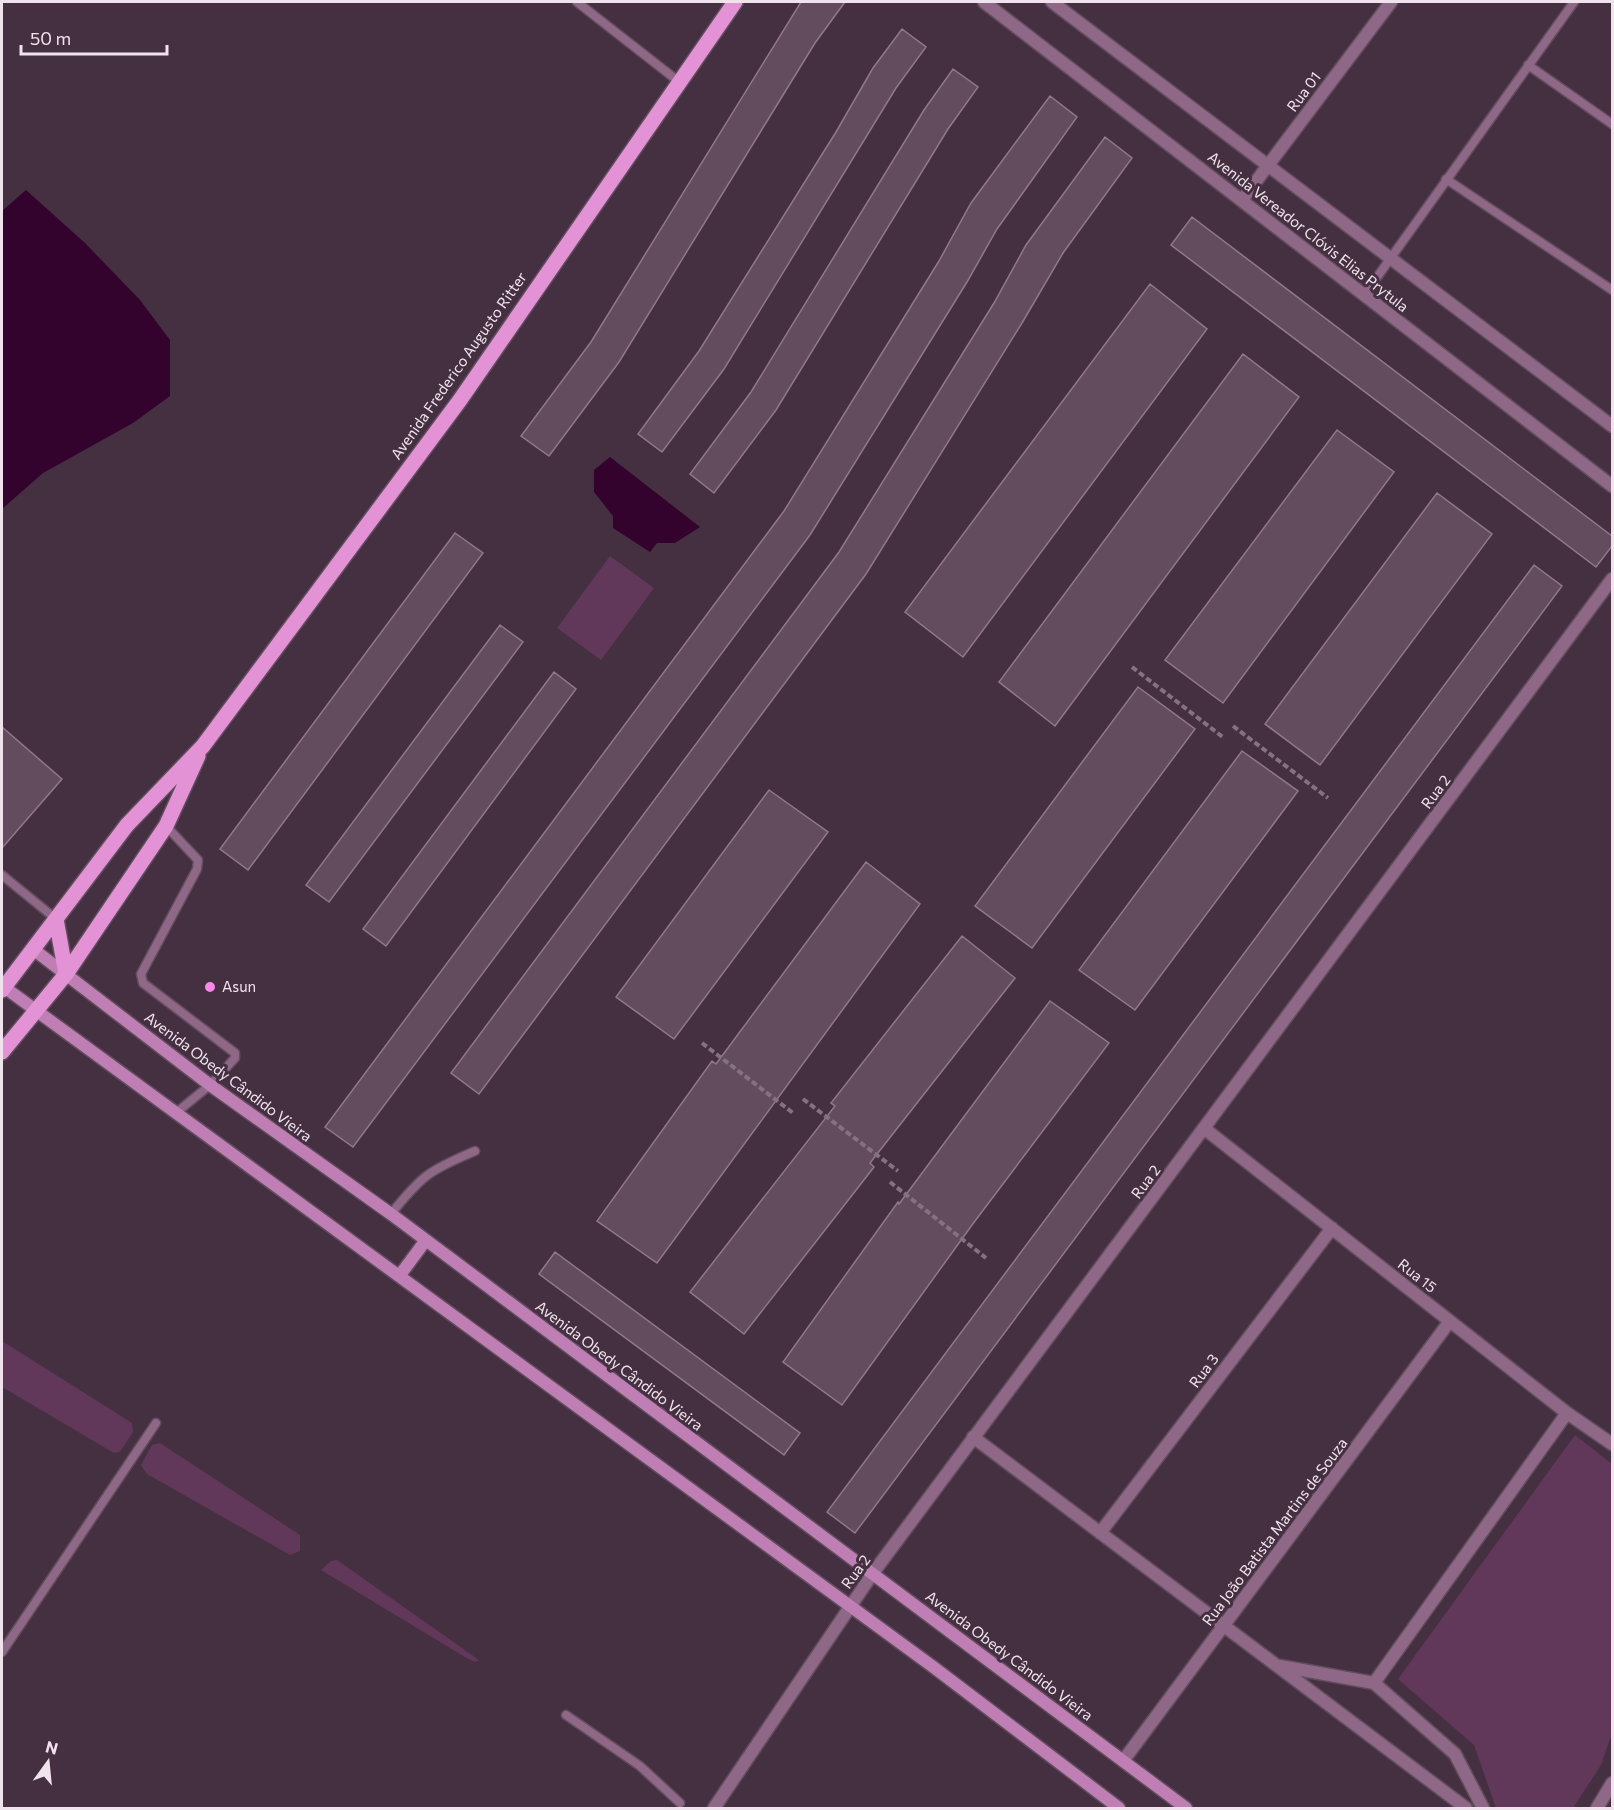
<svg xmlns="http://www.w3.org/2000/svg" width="1614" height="1810" viewBox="0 0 1614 1810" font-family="Commissioner,sans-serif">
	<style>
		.green { fill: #61385a }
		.water { fill: #33032e }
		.building { fill: #634c5e; stroke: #91788c; stroke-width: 1.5 }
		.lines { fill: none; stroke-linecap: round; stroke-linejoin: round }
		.service-casing { stroke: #614d5d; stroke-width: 11 }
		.minor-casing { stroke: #614d5d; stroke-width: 15 }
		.secondary-casing { stroke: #614d5d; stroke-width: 15 }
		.primary-casing { stroke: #614d5d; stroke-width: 18 }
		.path { stroke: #847281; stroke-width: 4; stroke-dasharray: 6 3; stroke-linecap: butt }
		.service { stroke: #8f6787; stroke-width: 8 }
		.minor { stroke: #8f6787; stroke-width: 12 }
		.secondary { stroke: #bf7fb4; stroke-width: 12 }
		.primary { stroke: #e492d6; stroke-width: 15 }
		.poi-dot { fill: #fa87e8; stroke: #453041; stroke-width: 2 }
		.labels { text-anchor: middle; stroke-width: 6; stroke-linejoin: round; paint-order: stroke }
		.street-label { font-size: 15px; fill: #f1e3ee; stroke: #453041 }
		.poi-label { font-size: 15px; fill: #f1e3ee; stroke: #453041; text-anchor: start }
	</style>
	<rect width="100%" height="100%" fill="#453041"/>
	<path class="green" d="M610,556L654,588L601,660L557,628Z
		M2,1341L132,1423L133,1432L120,1452L114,1453L2,1387Z
		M1575,1435L1612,1464V1733L1601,1765L1573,1808H1496L1474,1745L1398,1679Z
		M160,1443L300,1535V1551L290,1555L147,1474L141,1465L152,1445Z
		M337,1560L479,1660L475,1662L465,1657L321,1570L331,1561Z"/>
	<path class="water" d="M26,190L85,243L140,300L170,340V396L133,423L43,473L2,509V211Z
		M610,457L700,527L675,543H657L650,552L613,528V516L594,492V470Z"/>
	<path class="building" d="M801,2H845L815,43L619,362L549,456L521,436L591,342Z
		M902,29L926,47L896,88L724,369L662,452L638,434L699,351L836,132L873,68Z
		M953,69L978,87L948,129L776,410L714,493L690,474L751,392L924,110Z
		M1050,96L1077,117L997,229L967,282L810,535L353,1147L325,1127L784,511L939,261L971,203Z
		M1105,137L1132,158L1063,253L1022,323L866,574L479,1094L451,1073L839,552L994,303L1026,245Z
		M1192,217L1612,536V546L1596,567L1171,245Z
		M1150,284L1207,329L963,657L905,612Z
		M1243,354L1299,397L1055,726L999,682Z
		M1337,430L1394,472L1223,703L1165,660Z
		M1437,493L1492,534L1320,765L1265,724Z
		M455,533L483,553L248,870L220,849Z
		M1534,565L1562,586L855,1533L827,1512Z
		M500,625L523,642L329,902L306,885Z
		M554,672L576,689L386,946L363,929Z
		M1138,687L1195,729L1032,948L975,906Z
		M2,727L62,779L2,848Z
		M1242,751L1298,791L1135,1010L1079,970Z
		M769,790L828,832L674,1039L616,997Z
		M866,862L920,904L657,1263L597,1221L712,1061L716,1064Z
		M962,936L1015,978L870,1163L874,1167L744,1334L690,1292L835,1106L831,1103Z
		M1050,1001L1109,1043L972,1225L842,1405L783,1362L898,1202L899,1204Z
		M555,1252L800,1433L784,1455L539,1274Z"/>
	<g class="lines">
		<g class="service-casing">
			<path id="service" d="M577,2L678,81
				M1528,65L1612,124
				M1446,179L1612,290
				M1365,294L1574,2
				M166,826L198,860L197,869L141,974L143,983L235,1053V1058L210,1085L177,1112
				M2,875L56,919
				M391,1214C422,1175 430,1170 475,1151
				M2,1652L156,1423
				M566,1715L640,1766L680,1803"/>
		</g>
		<g class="minor-casing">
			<path id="minor" d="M984,2L1612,486
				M1052,2L1612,426
				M1242,200L1391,2
				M1205,1129L1567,1413L1612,1444
				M973,1437L1466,1808
				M1100,1533L1332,1228
				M1280,1666L1374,1683L1455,1754L1483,1808
				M1374,1683L1567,1413
				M1123,1761L1450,1321
				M714,1808L873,1573L1612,579
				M1597,1808L1612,1783"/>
		</g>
		<g class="secondary-casing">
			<path id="secondary" d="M33,949L210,1085L391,1214L1186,1808
				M4,987L932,1666L1119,1808
				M400,1275L426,1240"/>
		</g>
		<g class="primary-casing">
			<path id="primary" d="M56,919L66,974
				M2,990L127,825L203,746L460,400L735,2
				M2,1052L66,974L166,826L198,756"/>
		</g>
		<path class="path" d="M1132,667L1224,738
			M1233,726L1328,798
			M702,1043L793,1113
			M803,1099L898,1171
			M890,1182L986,1258"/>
		<use href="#service" class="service"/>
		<use href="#minor" class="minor"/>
		<use href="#secondary" class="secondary"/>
		<use href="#primary" class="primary"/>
	</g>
	<circle class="poi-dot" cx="210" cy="987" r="6"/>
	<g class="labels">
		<g class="street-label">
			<text transform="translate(1304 92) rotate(-53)" y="5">Rua 01</text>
			<text transform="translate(1308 232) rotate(38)" y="5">Avenida Vereador Clóvis Elias Prytula</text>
			<text transform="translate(459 366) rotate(-55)" y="5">Avenida Frederico Augusto Ritter</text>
			<text transform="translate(1436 792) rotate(-53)" y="5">Rua 2</text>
			<text transform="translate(228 1077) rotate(37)" y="5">Avenida Obedy Cândido Vieira</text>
			<text transform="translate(1146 1182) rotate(-53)" y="5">Rua 2</text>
			<text transform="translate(1417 1276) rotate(38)" y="5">Rua 15</text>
			<text transform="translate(619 1366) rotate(37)" y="5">Avenida Obedy Cândido Vieira</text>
			<text transform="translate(1204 1371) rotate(-53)" y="5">Rua 3</text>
			<text transform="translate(1275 1532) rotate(-53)" y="5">Rua João Batista Martins de Souza</text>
			<text transform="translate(856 1572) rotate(-54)" y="5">Rua 2</text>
			<text transform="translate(1009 1656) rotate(37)" y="5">Avenida Obedy Cândido Vieira</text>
		</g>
		<g class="poi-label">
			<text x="222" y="992">Asun</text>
		</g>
	</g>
	<rect width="1614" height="1810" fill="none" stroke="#f1e3ee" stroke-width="6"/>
	<g transform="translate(48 1762) rotate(15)" stroke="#453041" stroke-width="4.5" paint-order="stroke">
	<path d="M0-4.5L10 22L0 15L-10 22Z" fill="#f1e3ee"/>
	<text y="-9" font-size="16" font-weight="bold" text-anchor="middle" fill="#f1e3ee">N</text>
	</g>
	<path d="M21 45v9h146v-9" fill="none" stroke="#f1e3ee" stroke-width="3"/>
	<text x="30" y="45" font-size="18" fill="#f1e3ee" stroke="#453041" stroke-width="4.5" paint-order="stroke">50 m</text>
</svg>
